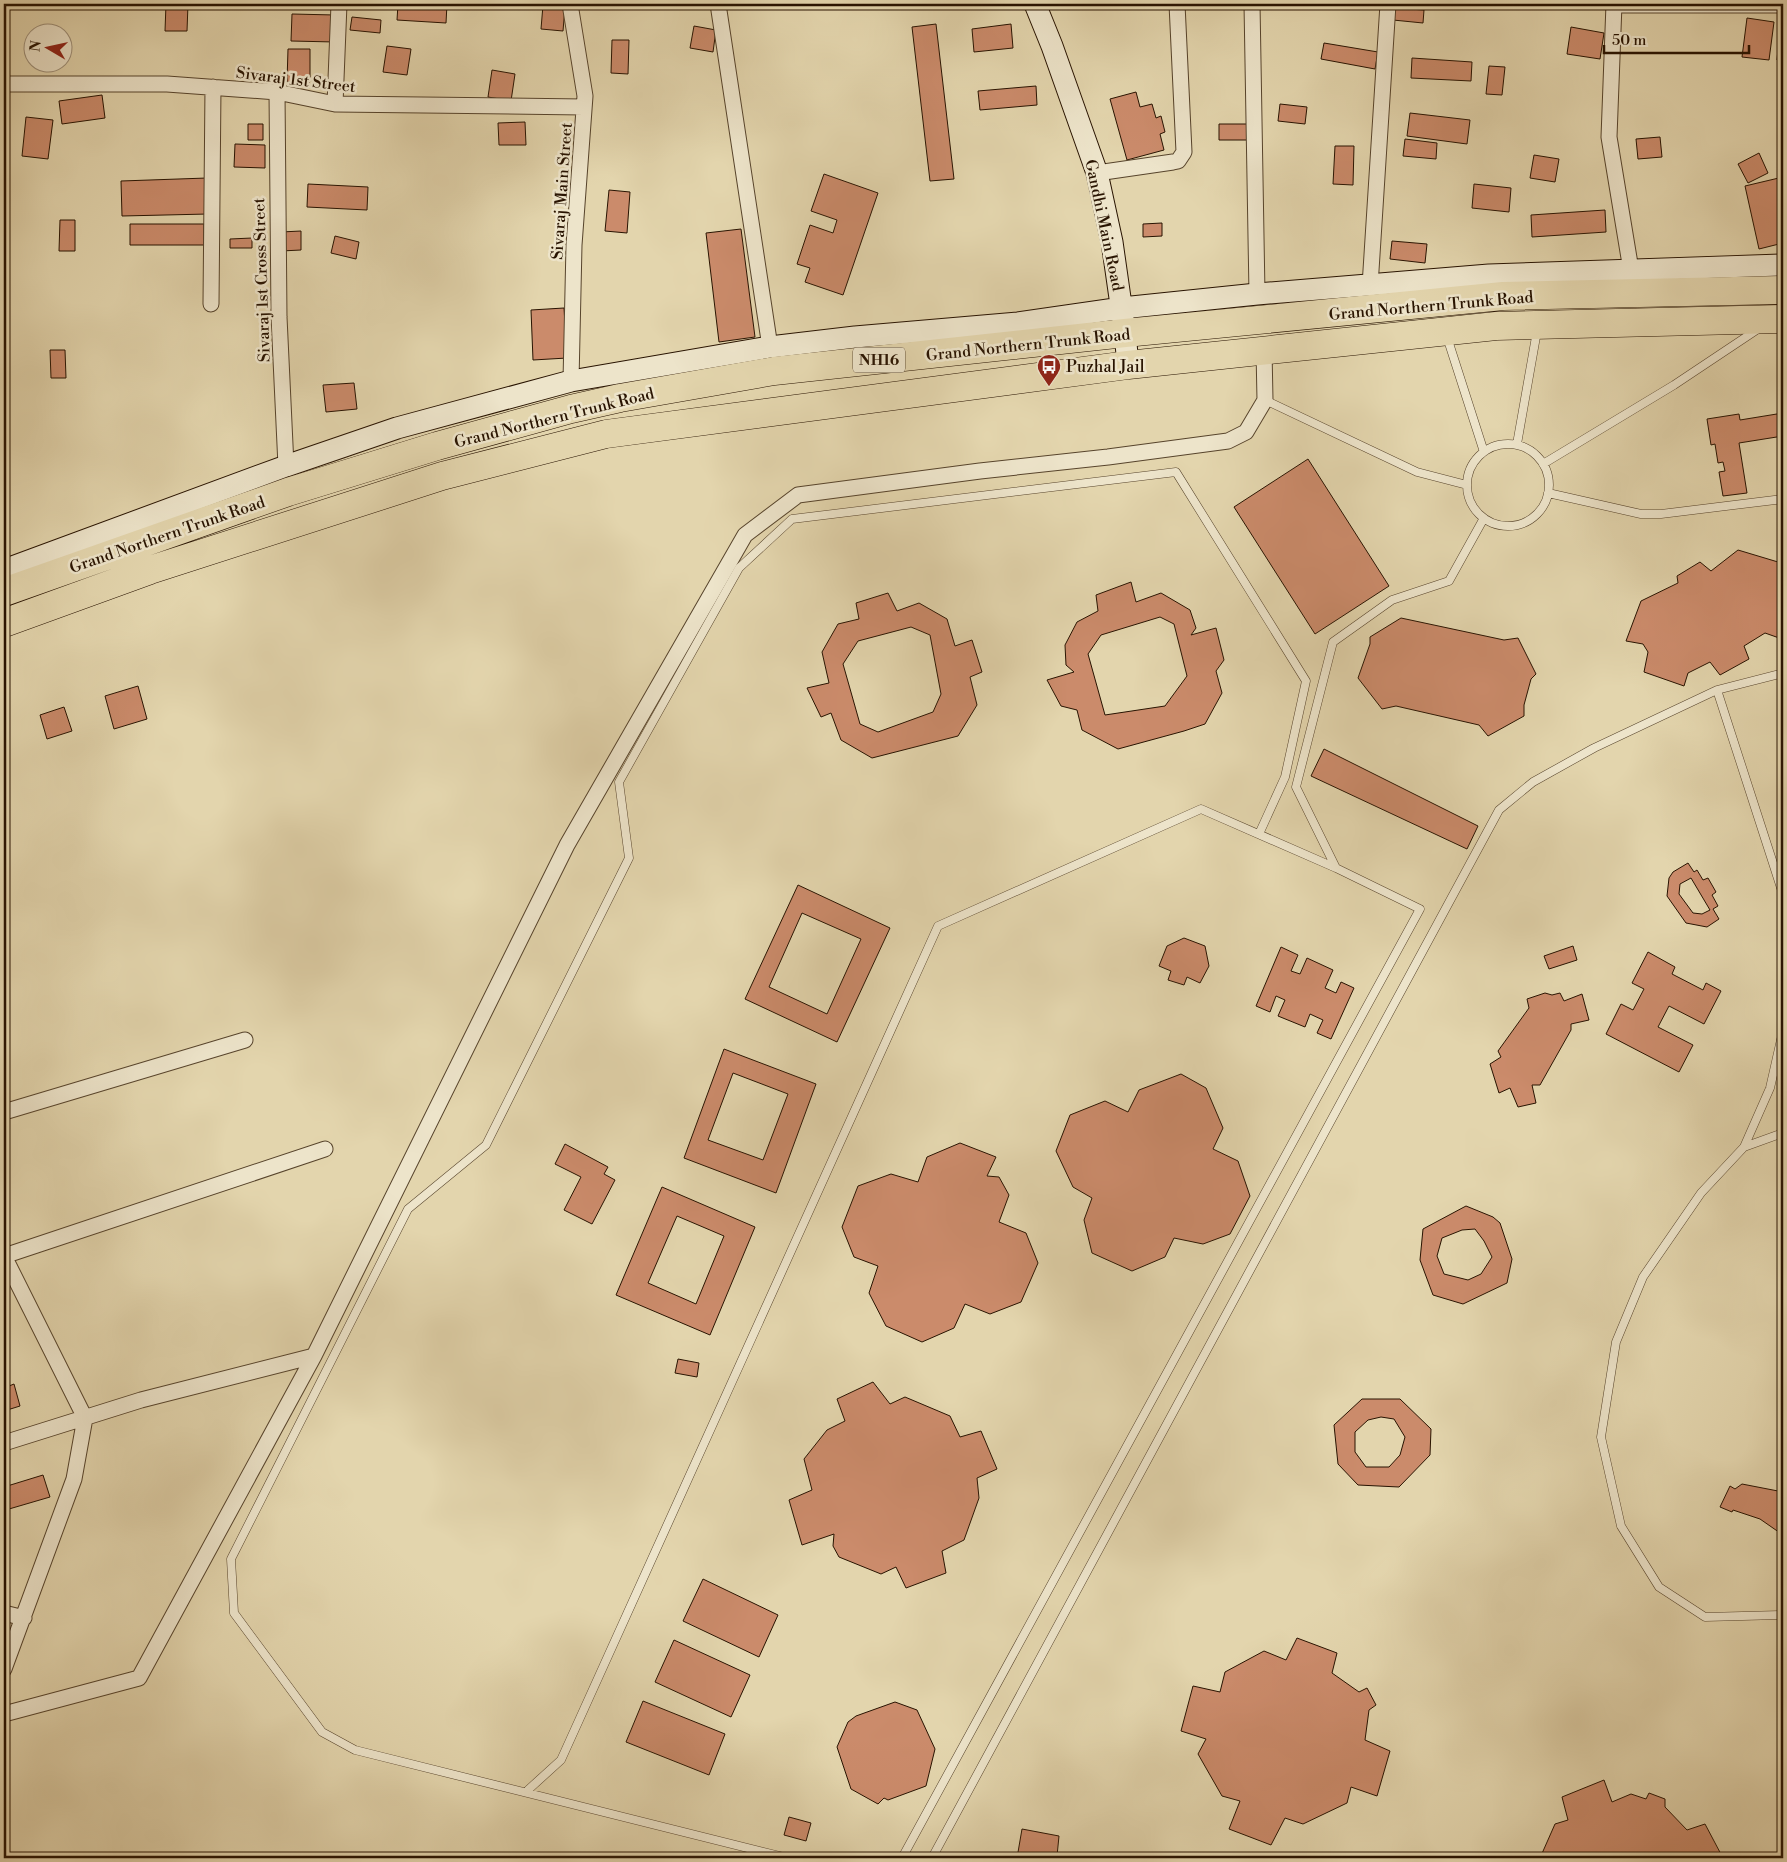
<svg xmlns="http://www.w3.org/2000/svg" width="1787" height="1862" viewBox="0 0 1787 1862" font-family="'Libre Bodoni',serif">
	<style>
		.building { fill: #cb8b6b; stroke: #281301; fill-rule: evenodd }
		.lines { fill: none; stroke-linecap: round; stroke-linejoin: round }
		.lane-casing { stroke: #57442c; stroke-width: 9 }
		.street-casing { stroke: #57442c; stroke-width: 17 }
		.secondary-casing { stroke: #281301; stroke-width: 23 }
		.highway-casing { stroke: #281301; stroke-width: 29 }
		.lane { stroke: #ede4ca; stroke-width: 8 }
		.street { stroke: #ede4ca; stroke-width: 15 }
		.secondary { stroke: #ede4ca; stroke-width: 21 }
		.highway { stroke: #e3d5ad; stroke-width: 28 }
		.labels { text-anchor: middle; stroke-width: 5; stroke-linejoin: round; paint-order: stroke }
		.shield { fill: #ede4ca; stroke: #63523d; stroke-width: 1 }
		.shield-label { font-size: 15px; font-weight: bold; fill: #281301 }
		.street-label { font-size: 16px; fill: #281301; stroke: #ede4ca }
		.poi-label { font-size: 16px; fill: #281301; stroke: #ede4ca; text-anchor: start }
	</style>
	<rect width="100%" height="100%" fill="#e3d5ad"/>
	<filter id="stains"><feTurbulence type="fractalNoise" baseFrequency=".004" numOctaves="4"/><feColorMatrix values="0 0 0 0 .2 0 0 0 0 .09 0 0 0 0 .02 0 0 0 .5 -.17"/></filter>
	<radialGradient id="worn" r=".72"><stop offset=".6" stop-color="#630" stop-opacity="0"/><stop offset="1" stop-color="#630" stop-opacity=".3"/></radialGradient>
	<path class="building" d="M166,4H188L187,31H165Z
		M398,4H447L446,23L397,20Z
		M543,5L565,7L563,31L541,29Z
		M1394,8L1424,10L1423,23L1393,20Z
		M292,14L335,15V42L291,41Z
		M352,17L381,20L380,33L350,30Z
		M1747,18L1774,22L1769,60L1742,57Z
		M936,24L954,179L930,181L912,27Z
		M1011,24L1013,48L974,52L972,29Z
		M694,26L716,30L713,52L690,48Z
		M1571,27L1604,33L1600,59L1567,54Z
		M1779,37H1783V61L1777,60Z
		M612,40H629L628,74L611,73Z
		M1324,43L1378,52L1375,69L1321,59Z
		M387,46L411,49L407,75L383,72Z
		M288,49H310V82H287Z
		M1412,58L1472,62L1471,81L1411,78Z
		M1489,66L1505,67L1502,95L1486,94Z
		M492,70L515,74L511,101L488,97Z
		M1036,86L1037,105L980,110L978,91Z
		M1136,92L1140,107L1152,104L1156,118L1161,116L1165,132L1160,134L1164,150L1127,160L1110,99Z
		M102,95L105,118L62,124L59,101Z
		M1280,104L1307,107L1305,124L1278,121Z
		M1410,113L1470,120L1467,144L1407,136Z
		M26,117L53,120L48,159L22,156Z
		M525,122L526,145H499L498,123Z
		M248,124H263V140H248Z
		M1219,124H1249V140H1219Z
		M1660,137L1662,157L1638,159L1636,139Z
		M1405,139L1437,143L1436,159L1403,156Z
		M235,144L265,145V168L234,167Z
		M1335,146H1354L1353,185L1333,184Z
		M1759,153L1768,173L1748,183L1738,164Z
		M1534,155L1559,159L1555,182L1530,178Z
		M824,174L878,193L843,295L805,282L810,268L797,264L810,225L833,233L837,220L811,211Z
		M1783,177V243L1759,249L1745,186Z
		M207,178L208,214L122,216L121,181Z
		M308,184L368,187L367,210L307,207Z
		M1474,184L1511,188L1509,212L1472,208Z
		M609,190L630,192L627,233L605,231Z
		M1605,210L1606,232L1532,237L1531,215Z
		M60,220H75V251H59Z
		M1162,223V236L1143,237V224Z
		M130,224H204V245H130Z
		M741,229L755,337L719,342L706,233Z
		M301,231V250L281,251V232Z
		M335,236L359,242L356,259L331,253Z
		M252,238V248H230V239Z
		M1392,241L1427,244L1425,263L1390,259Z
		M564,308L567,358L533,360L531,310Z
		M50,350H65L66,378H51Z
		M354,383L357,409L326,412L323,385Z
		M1783,413V436L1739,443L1747,493L1723,496L1719,472L1725,471L1723,462L1718,463L1715,444L1711,445L1707,419L1739,414L1740,420Z
		M1308,459L1389,586L1315,634L1234,507Z
		M1738,550L1778,562V569L1783,578V635L1782,639L1765,633L1744,646L1749,659L1720,675L1710,662L1688,673L1684,686L1644,672L1648,652L1643,644L1626,641L1641,601L1678,583L1677,576L1700,562L1711,571Z
		M1131,582L1136,602L1161,593L1190,610L1196,628L1191,635L1216,628L1224,660L1216,671L1222,693L1205,724L1184,731L1118,749L1082,730L1077,710L1061,706L1047,680L1074,672L1066,665L1065,645L1077,622L1098,611L1096,595ZM1160,617L1174,624L1187,676L1165,706L1105,715L1088,654L1101,635Z
		M888,593L897,611L919,603L947,619L955,646L972,640L982,672L970,677L977,705L958,736L872,758L841,740L831,713L821,717L807,688L829,683L822,652L838,624L859,619L856,603ZM911,627L930,635L941,694L933,712L878,732L860,724L843,664L858,641Z
		M1401,618L1504,640L1518,638L1536,674L1531,679L1524,705V716L1488,736L1479,725L1396,706L1382,709L1358,678L1370,644V637Z
		M138,686L147,719L114,729L105,696Z
		M64,707L72,731L47,739L40,715Z
		M1324,749L1478,826L1467,849L1311,776Z
		M1688,863L1694,872L1697,870L1703,880L1708,878L1716,892L1712,895L1718,906L1713,909L1719,919L1707,927L1686,923L1667,896L1669,878L1673,872ZM1691,878L1710,910L1702,914L1693,913L1679,894L1680,884Z
		M798,885L890,928L837,1042L745,999ZM802,913L861,939L827,1014L769,987Z
		M1184,938L1205,946L1209,966L1200,983L1187,977L1184,985L1168,980L1171,971L1159,966L1167,946Z
		M1573,946L1577,960L1549,969L1544,956Z
		M1281,947L1298,955L1291,971L1300,974L1307,958L1333,970L1325,988L1336,993L1341,982L1354,988L1331,1039L1317,1033L1323,1020L1310,1014L1305,1027L1278,1016L1285,1000L1276,996L1270,1012L1256,1006Z
		M1648,952L1675,967L1672,974L1703,990L1706,983L1721,991L1704,1024L1669,1006L1658,1027L1693,1045L1679,1072L1606,1034L1621,1004L1633,1010L1644,989L1632,983Z
		M1545,993L1552,995L1560,993L1564,1001L1582,994L1589,1020L1571,1024V1030L1540,1085H1532L1536,1103L1518,1107L1510,1088L1499,1093L1490,1064L1501,1057L1498,1051L1529,1008L1527,999Z
		M724,1049L816,1084L776,1193L684,1158ZM733,1073L788,1094L763,1160L708,1140Z
		M1181,1074L1206,1088L1223,1128L1213,1149L1238,1161L1250,1196L1230,1234L1203,1244L1174,1238L1165,1257L1132,1271L1092,1253L1084,1220L1092,1198L1073,1187L1056,1151L1070,1115L1105,1101L1128,1112L1139,1090Z
		M960,1143L996,1157L987,1176L999,1177L1009,1195L999,1222L1026,1233L1038,1263L1021,1302L990,1314L965,1304L954,1328L922,1342L886,1326L869,1293L878,1266L854,1257L842,1227L858,1186L891,1174L918,1182L927,1157Z
		M565,1144L608,1167L604,1174L615,1180L592,1224L564,1210L581,1177L555,1164Z
		M662,1187L755,1227L710,1335L616,1295ZM677,1216L724,1236L696,1304L648,1283Z
		M1466,1206L1493,1217L1500,1223L1512,1259L1507,1283L1463,1304L1433,1295L1420,1260L1423,1229ZM1475,1229L1484,1241L1492,1257L1481,1274L1468,1280L1444,1274L1437,1256L1442,1238L1462,1230Z
		M678,1359L699,1363L697,1377L675,1373Z
		M873,1382L890,1404L905,1397L950,1416L960,1437L981,1431L997,1469L977,1478L979,1498L964,1540L942,1551L946,1573L906,1588L896,1567L881,1574L839,1557L833,1546L834,1534L802,1545L789,1500L812,1490L804,1459L827,1430L845,1421L837,1399Z
		M14,1384L20,1406L4,1411V1388Z
		M1362,1399H1400L1431,1429L1430,1455L1399,1487L1358,1485L1338,1464L1334,1425ZM1381,1417L1394,1419L1405,1437L1400,1455L1389,1467H1366L1355,1452V1432L1368,1420Z
		M43,1475L50,1497L9,1509L4,1487Z
		M1742,1484L1778,1491L1783,1494V1535L1760,1519L1733,1510L1732,1512L1720,1507L1730,1486L1735,1489Z
		M703,1579L778,1615L759,1657L683,1621Z
		M1297,1638L1337,1653L1332,1673L1359,1692L1367,1688L1376,1705L1369,1710L1365,1740L1390,1751L1377,1796L1351,1787L1347,1803L1303,1824L1285,1818L1271,1845L1229,1829L1240,1801L1222,1796L1198,1754L1206,1739L1181,1731L1193,1686L1220,1692L1225,1672L1264,1651L1286,1660Z
		M674,1640L750,1675L731,1717L655,1682Z
		M643,1701L725,1734L709,1775L626,1742Z
		M895,1702L917,1710L935,1749L926,1786L888,1800L884,1798L878,1804L851,1789L837,1747L848,1722L856,1716Z
		M1604,1780L1612,1802L1631,1794L1646,1799L1649,1793L1665,1799V1807L1687,1830L1705,1824L1723,1858H1540L1555,1824L1568,1820L1562,1797Z
		M789,1817L811,1823L806,1841L784,1835Z
		M1022,1829L1059,1836L1057,1856L1043,1853L1031,1857V1858H1017Z
		M1071,1853L1090,1857L1089,1858H1070Z
		M1126,1855L1142,1858H1120Z"/>
	<g class="lines">
		<g class="lane-casing">
			<path id="lane" d="M1447,337L1484,452
				M1265,400L1417,472L1467,485
				M1517,444L1537,331
				M1467 485a41 41 0 1 1 82 0a41 41 0 1 1-82 0Z
				M1543,464L1674,385L1758,329
				M1548,493L1641,514H1661L1783,499
				M1717,690L1783,894
				M1783,1133L1744,1147L1701,1193L1643,1277L1616,1342L1601,1437L1621,1526L1659,1587L1705,1617L1783,1615
				M1744,1147L1770,1088L1783,1031
				M528,1793V1790L561,1760L938,926L1201,809L1336,868L1296,787L1333,642L1392,600L1449,581L1484,518
				M788,1858L355,1750L322,1732L234,1613L231,1559L408,1209L486,1145L629,858L619,782L739,568L792,519L1176,472L1306,681L1285,777L1259,834
				M902,1858L1420,909L1336,868
				M932,1858L1499,810L1533,782L1594,748L1717,690L1783,673"/>
		</g>
		<g class="street-casing">
			<path id="street" d="M570,4L585,96L574,245L571,381
				M718,4L770,347
				M1252,4L1257,294
				M1614,4L1609,137L1631,270
				M1613,5H1783
				M4,84H167L277,92L335,104L584,107
				M277,92L279,317L286,466
				M335,104L339,4
				M1097,173L1173,162L1178,161L1184,152L1177,4
				M1370,286L1388,4
				M211,304L213,87
				M4,1112L245,1040
				M4,1256L85,1418L74,1479L4,1669
				M4,1256L325,1149
				M4,1443L141,1400L314,1356
				M4,1613L24,1618
				M4,1714L139,1678L314,1356L567,845L745,535L798,495L980,471L1108,457L1228,441L1246,432L1265,400L1264,350"/>
		</g>
		<g class="secondary-casing">
			<path id="secondary" d="M1035,4L1052,46L1097,173L1112,242L1125,333L1128,365
				M4,570L286,466L397,428L571,381L770,347L855,337L1018,323L1122,308L1257,294L1489,275L1783,265"/>
		</g>
		<g class="highway-casing">
			<path id="highway" d="M4,592L288,492L437,446L571,409L620,398L774,371L1125,333L1503,296L1783,290
				M4,623L150,570L442,476L606,434L1128,365L1496,326L1783,319"/>
		</g>
		<use href="#lane" class="lane"/>
		<use href="#street" class="street"/>
		<use href="#secondary" class="secondary"/>
		<use href="#highway" class="highway"/>
	</g>
	<defs>
		<g id="bus-pin" transform="scale(1.25)"><path d="M0 17L-7.5 6A9.5 9.5 0 1 1 7.5 6Z" fill="#8f2418" stroke="#ede4ca"/><path d="M-5-6H5V4H4V6H2V4H-2V6H-4V4H-5ZM-3.5-4V0h7V-4ZM-3.5 1.2v1.5H-2V1.2ZM2 1.2v1.5H3.5V1.2Z" fill="#fff"/></g>
	</defs>
	<g fill-rule="evenodd">
		<use href="#bus-pin" x="1049" y="366"/>
	</g>
	<g class="labels">
		<rect class="shield" x="853" y="347.5" width="52" height="25" rx="4"/>
		<g class="shield-label">
			<text x="879" y="365">NH16</text>
		</g>
		<g class="street-label">
			<text transform="translate(296 79) rotate(7)" y="6">Sivaraj 1st Street</text>
			<text transform="translate(561 191) rotate(-86)" y="6">Sivaraj Main Street</text>
			<text transform="translate(1105 225) rotate(78)" y="6">Gandhi Main Road</text>
			<text transform="translate(261 280) rotate(-92)" y="6">Sivaraj 1st Cross Street</text>
			<text transform="translate(1431 305) rotate(-5)" y="6">Grand Northern Trunk Road</text>
			<text transform="translate(1028 344) rotate(-6)" y="6">Grand Northern Trunk Road</text>
			<text transform="translate(554 417) rotate(-14)" y="6">Grand Northern Trunk Road</text>
			<text transform="translate(167 534) rotate(-19)" y="6">Grand Northern Trunk Road</text>
		</g>
		<g class="poi-label">
			<text x="1066" y="372">Puzhal Jail</text>
		</g>
	</g>
	<rect width="1787" height="1862" fill="none" stroke="#e3d5ad" stroke-width="20"/>
	<rect x="5" y="5" width="1777" height="1852" fill="none" stroke="#281301" stroke-width="2.5"/>
	<rect x="10" y="10" width="1767" height="1842" fill="none" stroke="#281301"/>
	<g transform="translate(48 48) rotate(279)"><circle r="24" fill="#ede4ca" stroke="#9e907a"/>
	<path d="M0-4L9 19L0 12L-9 19Z" fill="#8f2418"/>
	<text y="-8" font-size="14" font-weight="bold" text-anchor="middle" fill="#281301">N</text>
	</g>
	<path d="M1604 45v8h145v-8" fill="none" stroke="#281301" stroke-width="2.5"/>
	<text x="1612" y="45" font-size="15" fill="#281301" stroke="#ede4ca" stroke-width="4" paint-order="stroke">50 m</text>
	<rect width="100%" height="100%" filter="url(#stains)"/>
	<rect width="100%" height="100%" fill="url(#worn)"/>
</svg>
